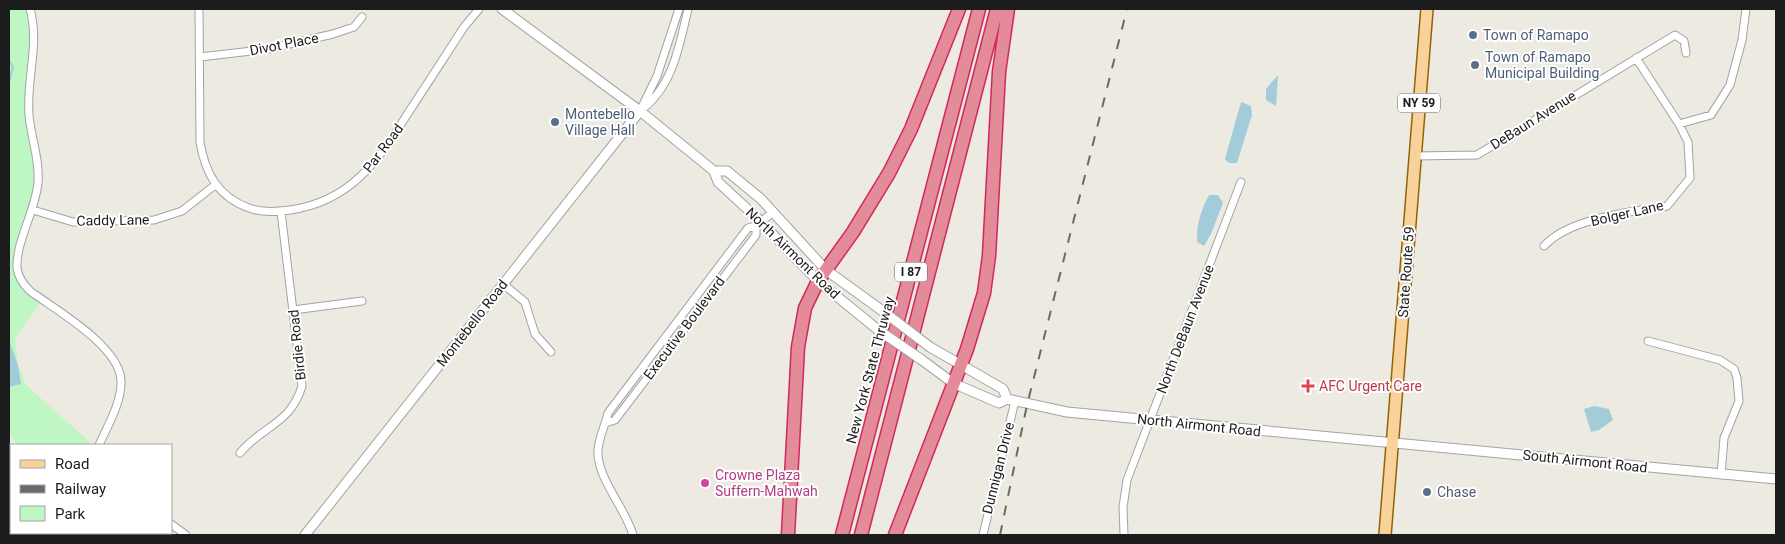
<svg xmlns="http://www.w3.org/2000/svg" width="1785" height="544" viewBox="0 0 1785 544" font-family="Roboto,sans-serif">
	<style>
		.park { fill: #bff7c4 }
		.water { fill: #a3ccda }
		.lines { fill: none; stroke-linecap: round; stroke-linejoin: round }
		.stream { stroke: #a3ccda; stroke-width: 2 }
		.minor-casing { stroke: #a3a3a3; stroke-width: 9 }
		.tertiary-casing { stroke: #a3a3a3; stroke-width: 11 }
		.primary-casing { stroke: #906504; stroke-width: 14 }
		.motorway-casing { stroke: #d1295f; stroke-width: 15 }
		.minor { stroke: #fff; stroke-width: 7 }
		.tertiary { stroke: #fff; stroke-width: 9 }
		.primary { stroke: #f9d29b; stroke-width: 11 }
		.motorway { stroke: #e38b99; stroke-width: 12 }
		.rail { stroke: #6a6a6a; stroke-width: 2; stroke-dasharray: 10 10; stroke-linecap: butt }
		.tertiary-bridge-casing { stroke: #a3a3a3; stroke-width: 11; stroke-linecap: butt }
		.tertiary-bridge { stroke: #fff; stroke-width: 9 }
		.service-dot { fill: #5c6f8a; stroke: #fff; stroke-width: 2 }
		.health-dot { fill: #e0444e; stroke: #fff; stroke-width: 2 }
		.hotel-dot { fill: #d1479c; stroke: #fff; stroke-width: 2 }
		.labels { text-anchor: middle; stroke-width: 4; stroke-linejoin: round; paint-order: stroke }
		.shield { fill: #fff; stroke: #606060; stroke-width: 1 }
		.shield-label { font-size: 12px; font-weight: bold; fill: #1c1c1c }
		.service-label { font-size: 14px; fill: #4e5e75; stroke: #fff; text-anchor: start }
		.street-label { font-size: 14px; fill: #1c1c1c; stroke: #fff }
		.health-label { font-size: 14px; fill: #be3a42; stroke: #fff; text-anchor: start }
		.hotel-label { font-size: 14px; fill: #b23c85; stroke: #fff; text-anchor: start }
	</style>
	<rect width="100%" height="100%" fill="#edeae2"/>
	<path class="park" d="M9,9H30L35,25L29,79L38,182L17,269L21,283L42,300L15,338L18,365L26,385L93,445H17L9,433Z"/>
	<path class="water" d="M1278,75L1276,106L1266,100V89Z
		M1241,102L1251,106L1252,115L1237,163H1229L1225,159Z
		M1209,195H1218L1223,203L1211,234L1204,246L1197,242C1196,226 1201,210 1209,195Z
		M9,340L18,365L21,384L9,387Z
		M1594,406L1609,409L1613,420L1599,430L1591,432L1584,409Z"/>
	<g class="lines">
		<path class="stream" d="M9,61L13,67L9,83
			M9,115V117"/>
		<g class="minor-casing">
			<path id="minor" d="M30,9C40,44 26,79 29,115C31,138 40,160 38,183C35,212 16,241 17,268C18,278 24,285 30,291C56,310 119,346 121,380C122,402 108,425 99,445
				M199,9L200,142C205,173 218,197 249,208C262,213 276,212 290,210C354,201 380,157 412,107C430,80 447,53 464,27L479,9
				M200,57L268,49L333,34L354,27L362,17
				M640,111C673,87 679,47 688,9
				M640,111L657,76L679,9
				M1679,124L1711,115L1730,85L1742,40L1746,9
				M1414,156L1477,155L1675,35L1684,41L1686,53
				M33,210L73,222L154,220L182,211L215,185
				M1544,246C1569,218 1631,212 1667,206L1690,178L1688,142L1679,124L1636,58
				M503,284L525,302L535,334L551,352
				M293,310L362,301
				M1648,341L1720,360L1734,369L1737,378L1739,401L1724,438L1721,475
				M605,423L615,420L756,235V226
				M240,453C262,426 291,424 302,386L281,212
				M9,470L11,469
				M171,524L186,535
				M633,535C626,509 596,477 598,450C599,437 605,426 608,413L748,228L756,226L772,213
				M983,535L1015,401
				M1124,535L1123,507L1127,480L1241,182"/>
		</g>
		<g class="tertiary-casing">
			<path id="tertiary" d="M502,9L640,111L714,171L718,182L756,217L818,281L877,329
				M714,171H727L761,199L826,270L884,312
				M930,347L1003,389L1007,399
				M922,360L953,383L999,403L1007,399L1067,412L1776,479
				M305,535L640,111"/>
		</g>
		<g class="primary-casing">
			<path id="primary" d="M1385,535L1427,9"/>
		</g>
		<g class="motorway-casing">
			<path id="motorway" d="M788,535L798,347L805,308L818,281L853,232L889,173L911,129L959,9
				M842,535L979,9
				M861,535L997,9
				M895,535L967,349L984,293L989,256L999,72L1008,9"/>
		</g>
		<use href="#minor" class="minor"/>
		<use href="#tertiary" class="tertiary"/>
		<use href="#primary" class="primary"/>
		<use href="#motorway" class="motorway"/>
		<path class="rail" d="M1000,535L1027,405L1127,9"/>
		<g class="tertiary-bridge-casing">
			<path id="tertiary-bridge" d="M884,312L930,347
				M877,329L922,360"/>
		</g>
		<use href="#tertiary-bridge" class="tertiary-bridge"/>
	</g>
	<g class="service-dot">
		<circle cx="1473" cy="35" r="5"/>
		<circle cx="1475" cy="65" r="5"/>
		<circle cx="555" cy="122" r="5"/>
		<circle cx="1427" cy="492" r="5"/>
	</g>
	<path class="health-dot" d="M1305.5 378.5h5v5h5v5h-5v5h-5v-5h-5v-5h5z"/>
	<circle class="hotel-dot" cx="705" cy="483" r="5"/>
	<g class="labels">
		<g class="shield">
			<rect x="1398" y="93.5" width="42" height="19" rx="4"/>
			<rect x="895" y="262.5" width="32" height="19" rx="4"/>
		</g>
		<g class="shield-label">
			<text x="1419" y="107">NY 59</text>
			<text x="911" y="276">I 87</text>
		</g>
		<g class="service-label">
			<text x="1483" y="40">Town of Ramapo</text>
			<text x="1485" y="62">Town of Ramapo<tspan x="1485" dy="16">Municipal Building</tspan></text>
			<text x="565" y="119">Montebello<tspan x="565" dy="16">Village Hall</tspan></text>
			<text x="1437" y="497">Chase</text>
		</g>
		<g class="street-label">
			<text transform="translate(284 44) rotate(-11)" y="5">Divot Place</text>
			<text transform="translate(1533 120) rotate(-32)" y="5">DeBaun Avenue</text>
			<text transform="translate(383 148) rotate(-53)" y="5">Par Road</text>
			<text transform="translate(1627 213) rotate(-13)" y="5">Bolger Lane</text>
			<text transform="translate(113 220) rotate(-1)" y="5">Caddy Lane</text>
			<text transform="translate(793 253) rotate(44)" y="5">North Airmont Road</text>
			<text transform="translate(1406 272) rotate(-86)" y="5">State Route 59</text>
			<text transform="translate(472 323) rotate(-52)" y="5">Montebello Road</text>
			<text transform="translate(684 328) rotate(-53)" y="5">Executive Boulevard</text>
			<text transform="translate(1185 329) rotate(-69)" y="5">North DeBaun Avenue</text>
			<text transform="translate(297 345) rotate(-96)" y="5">Birdie Road</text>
			<text transform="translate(870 370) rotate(-75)" y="5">New York State Thruway</text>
			<text transform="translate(1199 425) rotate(6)" y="5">North Airmont Road</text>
			<text transform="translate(1585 461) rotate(6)" y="5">South Airmont Road</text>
			<text transform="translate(998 468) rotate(-76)" y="5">Dunnigan Drive</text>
		</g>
		<g class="health-label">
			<text x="1319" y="391">AFC Urgent Care</text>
		</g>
		<g class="hotel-label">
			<text x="715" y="480">Crowne Plaza<tspan x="715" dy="16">Suffern-Mahwah</tspan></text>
		</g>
	</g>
	<rect width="1785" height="544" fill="none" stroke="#1c1c1c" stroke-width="20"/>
	<rect x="10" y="444" width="162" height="90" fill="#ffffff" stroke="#a4a4a4"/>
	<rect x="20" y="460" width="25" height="8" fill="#f9d29b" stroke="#a4a4a4"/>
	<text x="55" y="469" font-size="15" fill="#1c1c1c">Road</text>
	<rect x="20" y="485" width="25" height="8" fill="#6a6a6a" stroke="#a4a4a4"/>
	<text x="55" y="494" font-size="15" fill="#1c1c1c">Railway</text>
	<rect x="20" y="506" width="25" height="15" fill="#bff7c4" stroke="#a4a4a4"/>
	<text x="55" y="519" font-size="15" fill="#1c1c1c">Park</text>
</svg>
